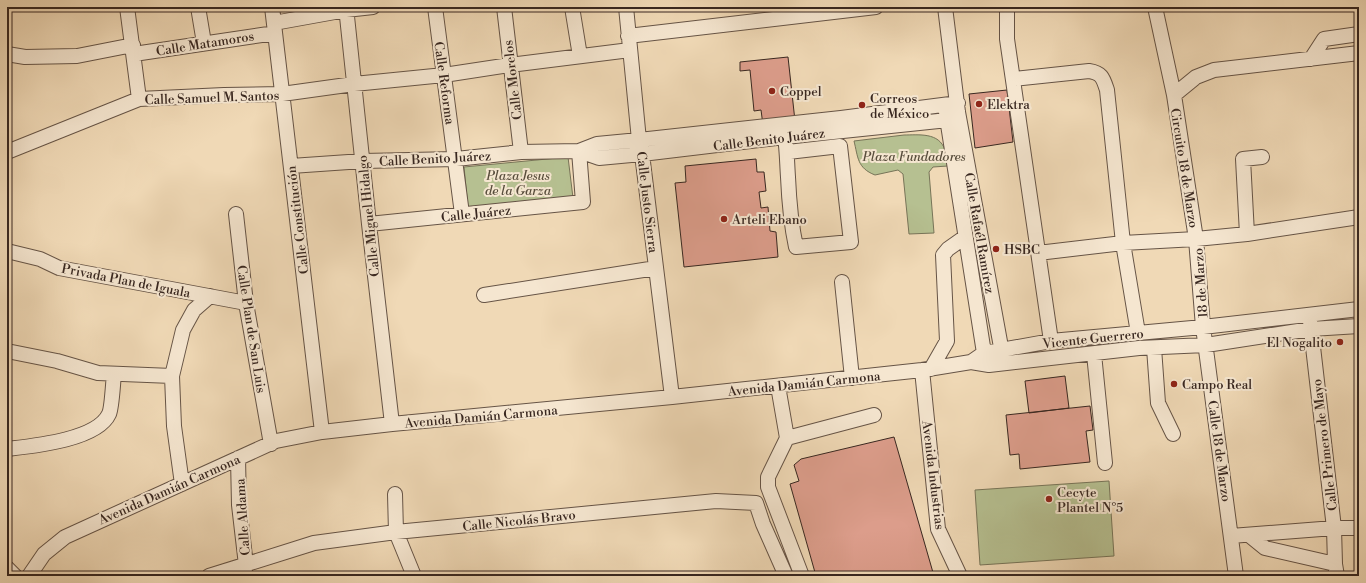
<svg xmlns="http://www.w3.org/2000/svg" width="1366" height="583" viewBox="0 0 1366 583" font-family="'Libre Bodoni',serif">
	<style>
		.green { fill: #b6c091; stroke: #777458 }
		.building { fill: #dc9d8b; stroke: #382720 }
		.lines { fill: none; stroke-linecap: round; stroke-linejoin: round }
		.minor-casing { stroke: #665446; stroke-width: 16 }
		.minor { stroke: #f5e6d0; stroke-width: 14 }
		.poi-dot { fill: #8f2418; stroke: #f5e6d0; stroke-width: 1.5 }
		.labels { text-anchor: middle; stroke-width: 4; stroke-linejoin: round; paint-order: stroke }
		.street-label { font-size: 13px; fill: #382720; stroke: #f5e6d0 }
		.poi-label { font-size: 13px; fill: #382720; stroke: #f5e6d0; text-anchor: start }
		.park-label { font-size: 13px; font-style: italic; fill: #584d3c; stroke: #f5e6d0 }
	</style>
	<rect width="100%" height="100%" fill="#f0d9b6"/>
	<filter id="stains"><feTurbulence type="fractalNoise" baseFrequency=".005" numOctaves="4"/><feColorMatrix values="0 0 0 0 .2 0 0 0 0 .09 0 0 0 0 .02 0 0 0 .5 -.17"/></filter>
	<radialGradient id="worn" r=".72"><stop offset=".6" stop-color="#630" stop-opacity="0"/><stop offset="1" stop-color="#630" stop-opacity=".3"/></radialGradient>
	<path class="green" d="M904,135C919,135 939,132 945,150C947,155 947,161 948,166L933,167L929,172L934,233L909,234L903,174L898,170L875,175C857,168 858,157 854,141Z
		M568,157L573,198L468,208L464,167Z
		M1109,481L1114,556L980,565L975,490Z"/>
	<path class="building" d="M788,57L795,121L763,125L761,110L754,111L750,70L740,71V62Z
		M1007,90L1013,142L975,148L969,94Z
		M756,159L757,172H764L766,191L759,192L761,208L768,207L770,231L776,232L778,257L684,267L675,183L686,182L685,166Z
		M1065,376L1069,408L1029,413L1025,381Z
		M1090,406L1093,430L1086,431L1090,462L1020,469L1019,454L1010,455L1006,415Z
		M894,437L934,576H816L790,484L799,481L794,465L801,459Z"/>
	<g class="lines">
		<g class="minor-casing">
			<path id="minor" d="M127,7L139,99
				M198,7L204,43
				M272,7L322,432
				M346,7L369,224L392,424
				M435,7L462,214
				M504,7L521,152
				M572,7L580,56
				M626,7L639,140L642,154L672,397
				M945,7L958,112L1003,358
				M1007,7V39L1051,341
				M1155,7L1174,95L1196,239L1203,327L1236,576
				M274,23L346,10L373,7
				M628,36L876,7
				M7,54L25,57L77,56L133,45
				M134,54L275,33
				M1311,59L1324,39L1359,34
				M1013,79L1089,71C1102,73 1103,78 1107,90L1123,243L1138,333
				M1174,95L1196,77L1214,70L1359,53
				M946,112L984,353L988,361
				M785,137C787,150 787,163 788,177C789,200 791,224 796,247L851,242L840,146L788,152
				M579,151L597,144L639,140L841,118L958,103
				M7,152L139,99L224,95L282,94L354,84L444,75L510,65L630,50
				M291,166L363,161L456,159L521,152L579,151L599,158L642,154L785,137L948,120L958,112
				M236,214L246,303L271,444
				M369,224L583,202L579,151
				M1247,234L1243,159L1262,157
				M7,251L40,259L59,268L246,303
				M1038,253L1123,243L1196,239L1247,234L1359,217
				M842,282L852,378
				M484,295L656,268
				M1310,321L1334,528L1335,564L1337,576
				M1154,348L1158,403L1173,434
				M7,351L57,361L98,373L172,376
				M1094,354L1105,463
				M971,362L984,353L1051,341L1203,327L1359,309
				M931,369L947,341L943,255L948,249L965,237
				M922,370L938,529L960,576
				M778,386L787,438L768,477V487L802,576
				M787,438L874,415
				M7,449C33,446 97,440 109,414C112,408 113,382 114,374
				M238,458L239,505L246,565L244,573
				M182,484L174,426L172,376L183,330L194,310L210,296
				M395,494L396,532L414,576
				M1249,535L1265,548L1335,564
				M1231,536L1334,528H1359
				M7,568L15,576
				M29,576L44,554L65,537L276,441L322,432L392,424L672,397L922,370L971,362L989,365L1139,348L1206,345L1311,329L1359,326
				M209,576L314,543L396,532L716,501L756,503L763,524L786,576"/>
		</g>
		<use href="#minor" class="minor"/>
	</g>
	<g class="poi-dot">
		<circle cx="772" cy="91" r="4"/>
		<circle cx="979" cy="104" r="4"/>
		<circle cx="862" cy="105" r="4"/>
		<circle cx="724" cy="219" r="4"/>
		<circle cx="996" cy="249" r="4"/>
		<circle cx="1340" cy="342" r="4"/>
		<circle cx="1174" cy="384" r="4"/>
		<circle cx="1049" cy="499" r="4"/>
	</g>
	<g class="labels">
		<g class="street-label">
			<text transform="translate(205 43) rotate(-9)" y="5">Calle Matamoros</text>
			<text transform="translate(512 80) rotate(-97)" y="5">Calle Morelos</text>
			<text transform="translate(445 83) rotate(82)" y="5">Calle Reforma</text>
			<text transform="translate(212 97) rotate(-2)" y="5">Calle Samuel M. Santos</text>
			<text transform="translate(769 139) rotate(-7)" y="5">Calle Benito Juárez</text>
			<text transform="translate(435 158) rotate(-3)" y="5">Calle Benito Juárez</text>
			<text transform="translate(1185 168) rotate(81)" y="5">Circuito 18 de Marzo</text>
			<text transform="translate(648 202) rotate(83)" y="5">Calle Justo Sierra</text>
			<text transform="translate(476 213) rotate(-6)" y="5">Calle Juárez</text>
			<text transform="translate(368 216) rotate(-96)" y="5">Calle Miguel Hidalgo</text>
			<text transform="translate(297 220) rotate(-97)" y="5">Calle Constitución</text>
			<text transform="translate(980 233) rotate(80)" y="5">Calle Rafaél Ramírez</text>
			<text transform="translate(126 280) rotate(11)" y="5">Privada Plan de Iguala</text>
			<text transform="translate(1200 283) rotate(-94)" y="5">18 de Marzo</text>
			<text transform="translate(252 329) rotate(81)" y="5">Calle Plan de San Luis</text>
			<text transform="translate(1093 338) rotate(-6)" y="5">Vicente Guerrero</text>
			<text transform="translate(804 383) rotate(-6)" y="5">Avenida Damián Carmona</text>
			<text transform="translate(481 416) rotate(-5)" y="5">Avenida Damián Carmona</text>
			<text transform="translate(1324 445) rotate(-97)" y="5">Calle Primero de Mayo</text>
			<text transform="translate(1220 451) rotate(82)" y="5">Calle 18 de Marzo</text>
			<text transform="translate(934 475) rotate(83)" y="5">Avenida Industrias</text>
			<text transform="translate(169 489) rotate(-24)" y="5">Avenida Damián Carmona</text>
			<text transform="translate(242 517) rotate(-94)" y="5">Calle Aldama</text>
			<text transform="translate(519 520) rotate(-6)" y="5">Calle Nicolás Bravo</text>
		</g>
		<g class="poi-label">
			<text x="780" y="96">Coppel</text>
			<text x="870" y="103">Correos<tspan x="870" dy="15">de México</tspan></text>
			<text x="987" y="109">Elektra</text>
			<text x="732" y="224">Arteli Ebano</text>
			<text x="1004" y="254">HSBC</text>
			<text x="1332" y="347" text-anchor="end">El Nogalito</text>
			<text x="1182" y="389">Campo Real</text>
			<text x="1057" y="497">Cecyte<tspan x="1057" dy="15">Plantel N°5</tspan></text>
		</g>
		<g class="park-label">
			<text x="914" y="161">Plaza Fundadores</text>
			<text x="518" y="180">Plaza Jesus<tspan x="518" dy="15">de la Garza</tspan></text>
		</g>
	</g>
	<rect width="1366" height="583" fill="none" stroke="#f0d9b6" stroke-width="24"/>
	<rect x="8" y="8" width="1350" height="567" fill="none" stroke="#382720" stroke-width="2"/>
	<rect x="12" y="12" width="1342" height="559" fill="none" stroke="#382720"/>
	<rect width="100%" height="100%" filter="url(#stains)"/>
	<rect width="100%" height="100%" fill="url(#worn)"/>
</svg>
